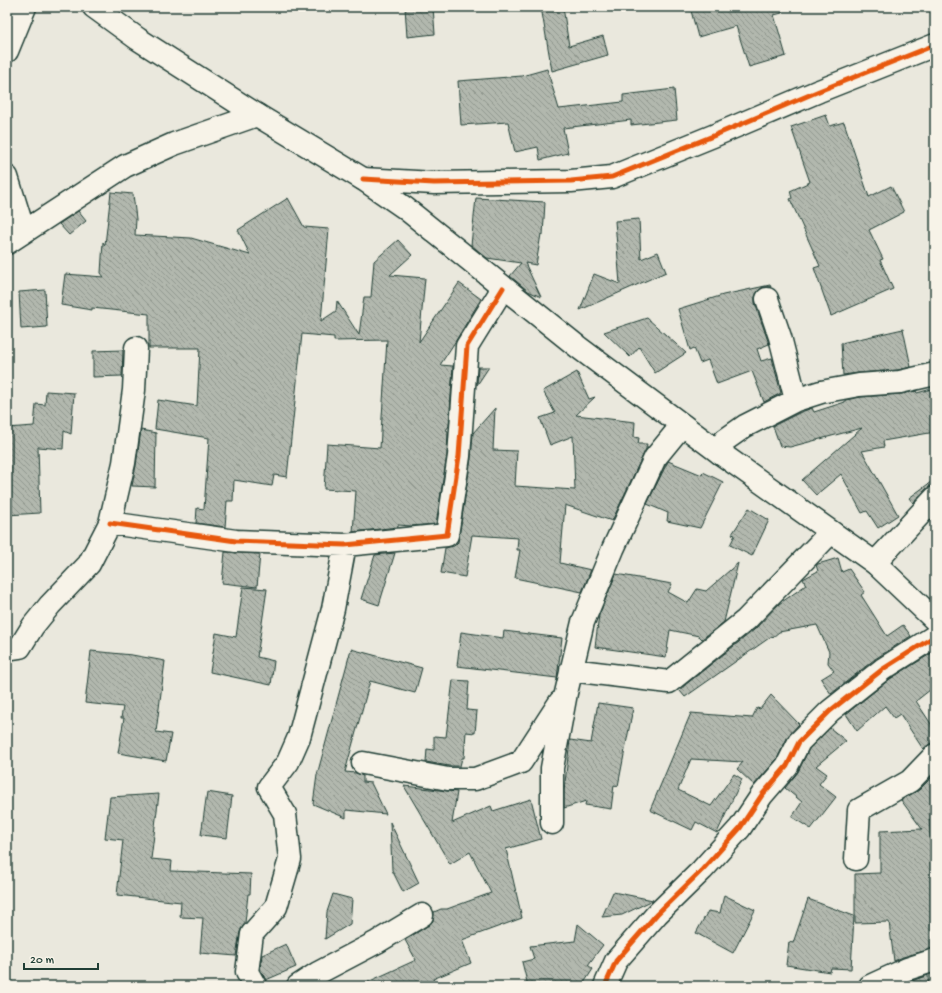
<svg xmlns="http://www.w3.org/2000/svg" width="942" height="993" viewBox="0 0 942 993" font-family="'Gochi Hand',sans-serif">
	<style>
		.building { fill: url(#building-back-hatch); stroke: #1f3d34 }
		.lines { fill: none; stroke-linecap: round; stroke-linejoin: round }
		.street-casing { stroke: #1f3d34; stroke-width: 25 }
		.secondary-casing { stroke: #1f3d34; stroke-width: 25 }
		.street { stroke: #f7f3e8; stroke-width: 22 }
		.secondary { stroke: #f7f3e8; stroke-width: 22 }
		.cycleway-casing { stroke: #f7f3e8; stroke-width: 8 }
		.cycleway { stroke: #e8590c; stroke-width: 5 }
	</style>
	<defs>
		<pattern id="building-back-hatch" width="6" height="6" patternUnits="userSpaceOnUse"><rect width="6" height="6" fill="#b2b8ae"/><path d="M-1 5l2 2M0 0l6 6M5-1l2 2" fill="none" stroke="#90978e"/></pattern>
	</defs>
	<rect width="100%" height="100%" fill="#eae8dd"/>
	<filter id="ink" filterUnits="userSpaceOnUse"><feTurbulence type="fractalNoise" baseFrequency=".025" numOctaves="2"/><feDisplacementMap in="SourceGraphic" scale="8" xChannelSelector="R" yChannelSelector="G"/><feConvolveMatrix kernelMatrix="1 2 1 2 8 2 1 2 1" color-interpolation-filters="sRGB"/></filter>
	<g filter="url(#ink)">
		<path class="building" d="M405,7H433L435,34L407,37Z
			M541,7H563L569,46L603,36L608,55L552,71Z
			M690,7H781L782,13L774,15L786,56L749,67L736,26L698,37Z
			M547,69L559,109L623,102V95L674,89L677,120L631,125V120L563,128L568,153L540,160L538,147L515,152L508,122L461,125L458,81L522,76Z
			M826,115L830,126L844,122L869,197L891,186L904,212L869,230L883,259L880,260L893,289L831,316L814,268L820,266L790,199L792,198L790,191L810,182L791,127Z
			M111,192L133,194L136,219L135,235L191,238L250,255L238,230L288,198L304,227L329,229L321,321L336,311L337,301L359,335L364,297H371L374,261L398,240L412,255L390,275L425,278L419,342L459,283L481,299L455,342L440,365L453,366L449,426L446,430L448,431L447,455L436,524L411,526L398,525V527L353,532L356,491L324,489L327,444L380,448L387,340L334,341V337L302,334L287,477L274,475L272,486L234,480L233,501H227L225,527L196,523L197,508L204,509L209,438L155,429L158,400L197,406L200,348H149V314L92,308V310L61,305L65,274L104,277L101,273L103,242L105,245Z
			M476,198L545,202L543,235L541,234L536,265L525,263L541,297L528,291L510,276L521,263L487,258L471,245Z
			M78,211L86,221L69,235L59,224Z
			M639,219L641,259L658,252L666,272L580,310L594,274L620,284L615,221Z
			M770,285L771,287H763L758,291L755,297V303L769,344L757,349L761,361L772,358L781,393L764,402L752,371L717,384L708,360L700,363L694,348L690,350L678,309L723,295Z
			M45,290L47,327L21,329L19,292Z
			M647,318L686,353L655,373L639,347L630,357L604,332Z
			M903,329L911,367L898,370L858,373L843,375L841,343Z
			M123,350L122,376L93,377V351Z
			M478,367H489L477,385Z
			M577,372L589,399L595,397L576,415L635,422L634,437L639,438L638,444H647L646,449L612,521L565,505L560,563L591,570L582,592L515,578L520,550H517L518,538L472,535L465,577L441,573L445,548L454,546L458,542L459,537L471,458L473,433L495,408L493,450L517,451L515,486L575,490L573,436L550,445L540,418L555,413L543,391Z
			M935,388V432L883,441L884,447L862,451L898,515L878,528L867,511L862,513L841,474L816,495L802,480L862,428L790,447L780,446L773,426L801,412L812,408L814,412L845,402V400L861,397L901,394L916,391L917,393Z
			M46,391L74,393L71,434L64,431L63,449L38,447L40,513L7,515V428L34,426L36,404L45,405Z
			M141,430L156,433L155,487L132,486L136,465Z
			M668,461L702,475L703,472L723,482L700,528L667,521L668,513L647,504Z
			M935,479V486H931L926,489L913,503L909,498Z
			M749,508L769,520L752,556L730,545L735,535L732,534Z
			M225,552L260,554L257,587L222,583Z
			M395,553L379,605L361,599L375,555Z
			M838,558L842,572L849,569L865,592L861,595L887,636L903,625L911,636L875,659L831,694L821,679L834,671L828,663L829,652L817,625L779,632L773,637L772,636L685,697L680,691L685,685L754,630L779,604L806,585L803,579L818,571L816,565L818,564Z
			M738,563L724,622L702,639L699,636L670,630L666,657L595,647L599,615L616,574L672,584L668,592L688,603L697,589L706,591Z
			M243,587L267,589L257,657L274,661L271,685L210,672L216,633L236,637Z
			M504,631L562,638L557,678L457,666L461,632L503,638Z
			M351,649L422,668L415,693L370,681L345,772L356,773L363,776V782L371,783L386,814L346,810V818L313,804L317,775Z
			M91,651L132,655L165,661L156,732L171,734L166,761L118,753L124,718H121L123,707L85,703Z
			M935,651V686L916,701L935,730V743H931L923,749L900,714L894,718L885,706L857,731L846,714L890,679Z
			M453,680L469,681L467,710L477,711L475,733L466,732L464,758H462L460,766H449L426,762L427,749L434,750V736L446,737Z
			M771,695L799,724L788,736L777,759L754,785L737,769L743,762L691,759L678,790L711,806L734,774L742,779L717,833L696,822L692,830L650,810L691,713L752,718L757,708L760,709Z
			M598,703L633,708L618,786L614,785L611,809L585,805L586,801L564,808V791L570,740L591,743Z
			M830,728L846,741L816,766L827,774L819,784L836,797L811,829L792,817L802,802L785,788L798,772L809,749Z
			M935,774V824L929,819L935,888V948L903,957L894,961L889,922L855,923V874L880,873V831L922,829L901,800L919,790Z
			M404,786L457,792L452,823L491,806L493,811L531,799L541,839L506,849L522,918L462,940L471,963L433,979L436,986H359L416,960L405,940L429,925L433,921L434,912L441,909H447L491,893L470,852L450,864Z
			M207,792L232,796L227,838L201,835Z
			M159,794L151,859L172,861L171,871L251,874L250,894H248L245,923L240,932L236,956L200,953L203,918L180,917L181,902L117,895L123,840L105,838L110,797Z
			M390,822L419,883L403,892L392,870Z
			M613,892L653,900L622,915L602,917Z
			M333,894L352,899L350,924L325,939L327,912Z
			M724,895L755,910L733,953L696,933L708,911L720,913Z
			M808,899L854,916L851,969L831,968L830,972L786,965L789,942L793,943Z
			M578,924L603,945L588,965L593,969L582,986H528L522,962L534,959L530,946L575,941Z
			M286,944L296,967L266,980L260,969L262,955Z
			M928,975L929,986H900L912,981Z"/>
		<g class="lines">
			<g class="street-casing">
				<path id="street" d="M7,51L25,7
					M7,177L24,232
					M363,179L434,183L571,181L612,177L713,136L819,91L935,45
					M7,243L125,166L174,144L257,115
					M767,299L780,337L796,400
					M720,453L725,440L745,426L796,400L821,392L859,385L900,382L935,374
					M110,523L236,541L345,545L447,535L459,456L467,346L503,288
					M875,563L935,498
					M7,649L20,647L33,626L50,605L89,564L110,523L124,463L134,390L136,348
					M571,670L669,682L746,620L831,532
					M363,763L448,779H475L521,762L560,702
					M552,823V768L566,693L583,622L613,549L655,458L682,425
					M856,859L859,810L910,781L935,755
					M255,986L247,972L252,934L276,907L290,859L285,814L269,787L288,762L299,737L333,609L345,545
					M298,986L318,973L377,942L422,915
					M605,986L616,961L657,914L702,870L740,828L762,795L787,766L799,742L830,711L883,669L935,636
					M870,986L907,969L935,960"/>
			</g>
			<g class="secondary-casing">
				<path id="secondary" d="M94,7L138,39L257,115L363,179L405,208L578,347L720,453L875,563L935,620"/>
			</g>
			<use href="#street" class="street"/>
			<use href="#secondary" class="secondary"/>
			<g class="cycleway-casing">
				<path id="cycleway" d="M363,179L434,183L571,181L612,177L713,136L819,91L935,45
					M110,523L236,541L345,545L447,535L459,456L467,346L503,288
					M605,986L616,961L657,914L702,870L740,828L762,795L787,766L799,742L830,711L883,669L935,636"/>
			</g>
			<use href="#cycleway" class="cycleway"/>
		</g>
	</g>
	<rect width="942" height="993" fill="none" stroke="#f7f3e8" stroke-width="24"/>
	<rect x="12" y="12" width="918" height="969" fill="none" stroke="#1f3d34" stroke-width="1.5" filter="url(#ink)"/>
	<path d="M24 963v6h74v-6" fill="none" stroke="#1f3d34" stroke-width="2"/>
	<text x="30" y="963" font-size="12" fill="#1f3d34" stroke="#f7f3e8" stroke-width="3" paint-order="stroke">20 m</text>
</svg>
